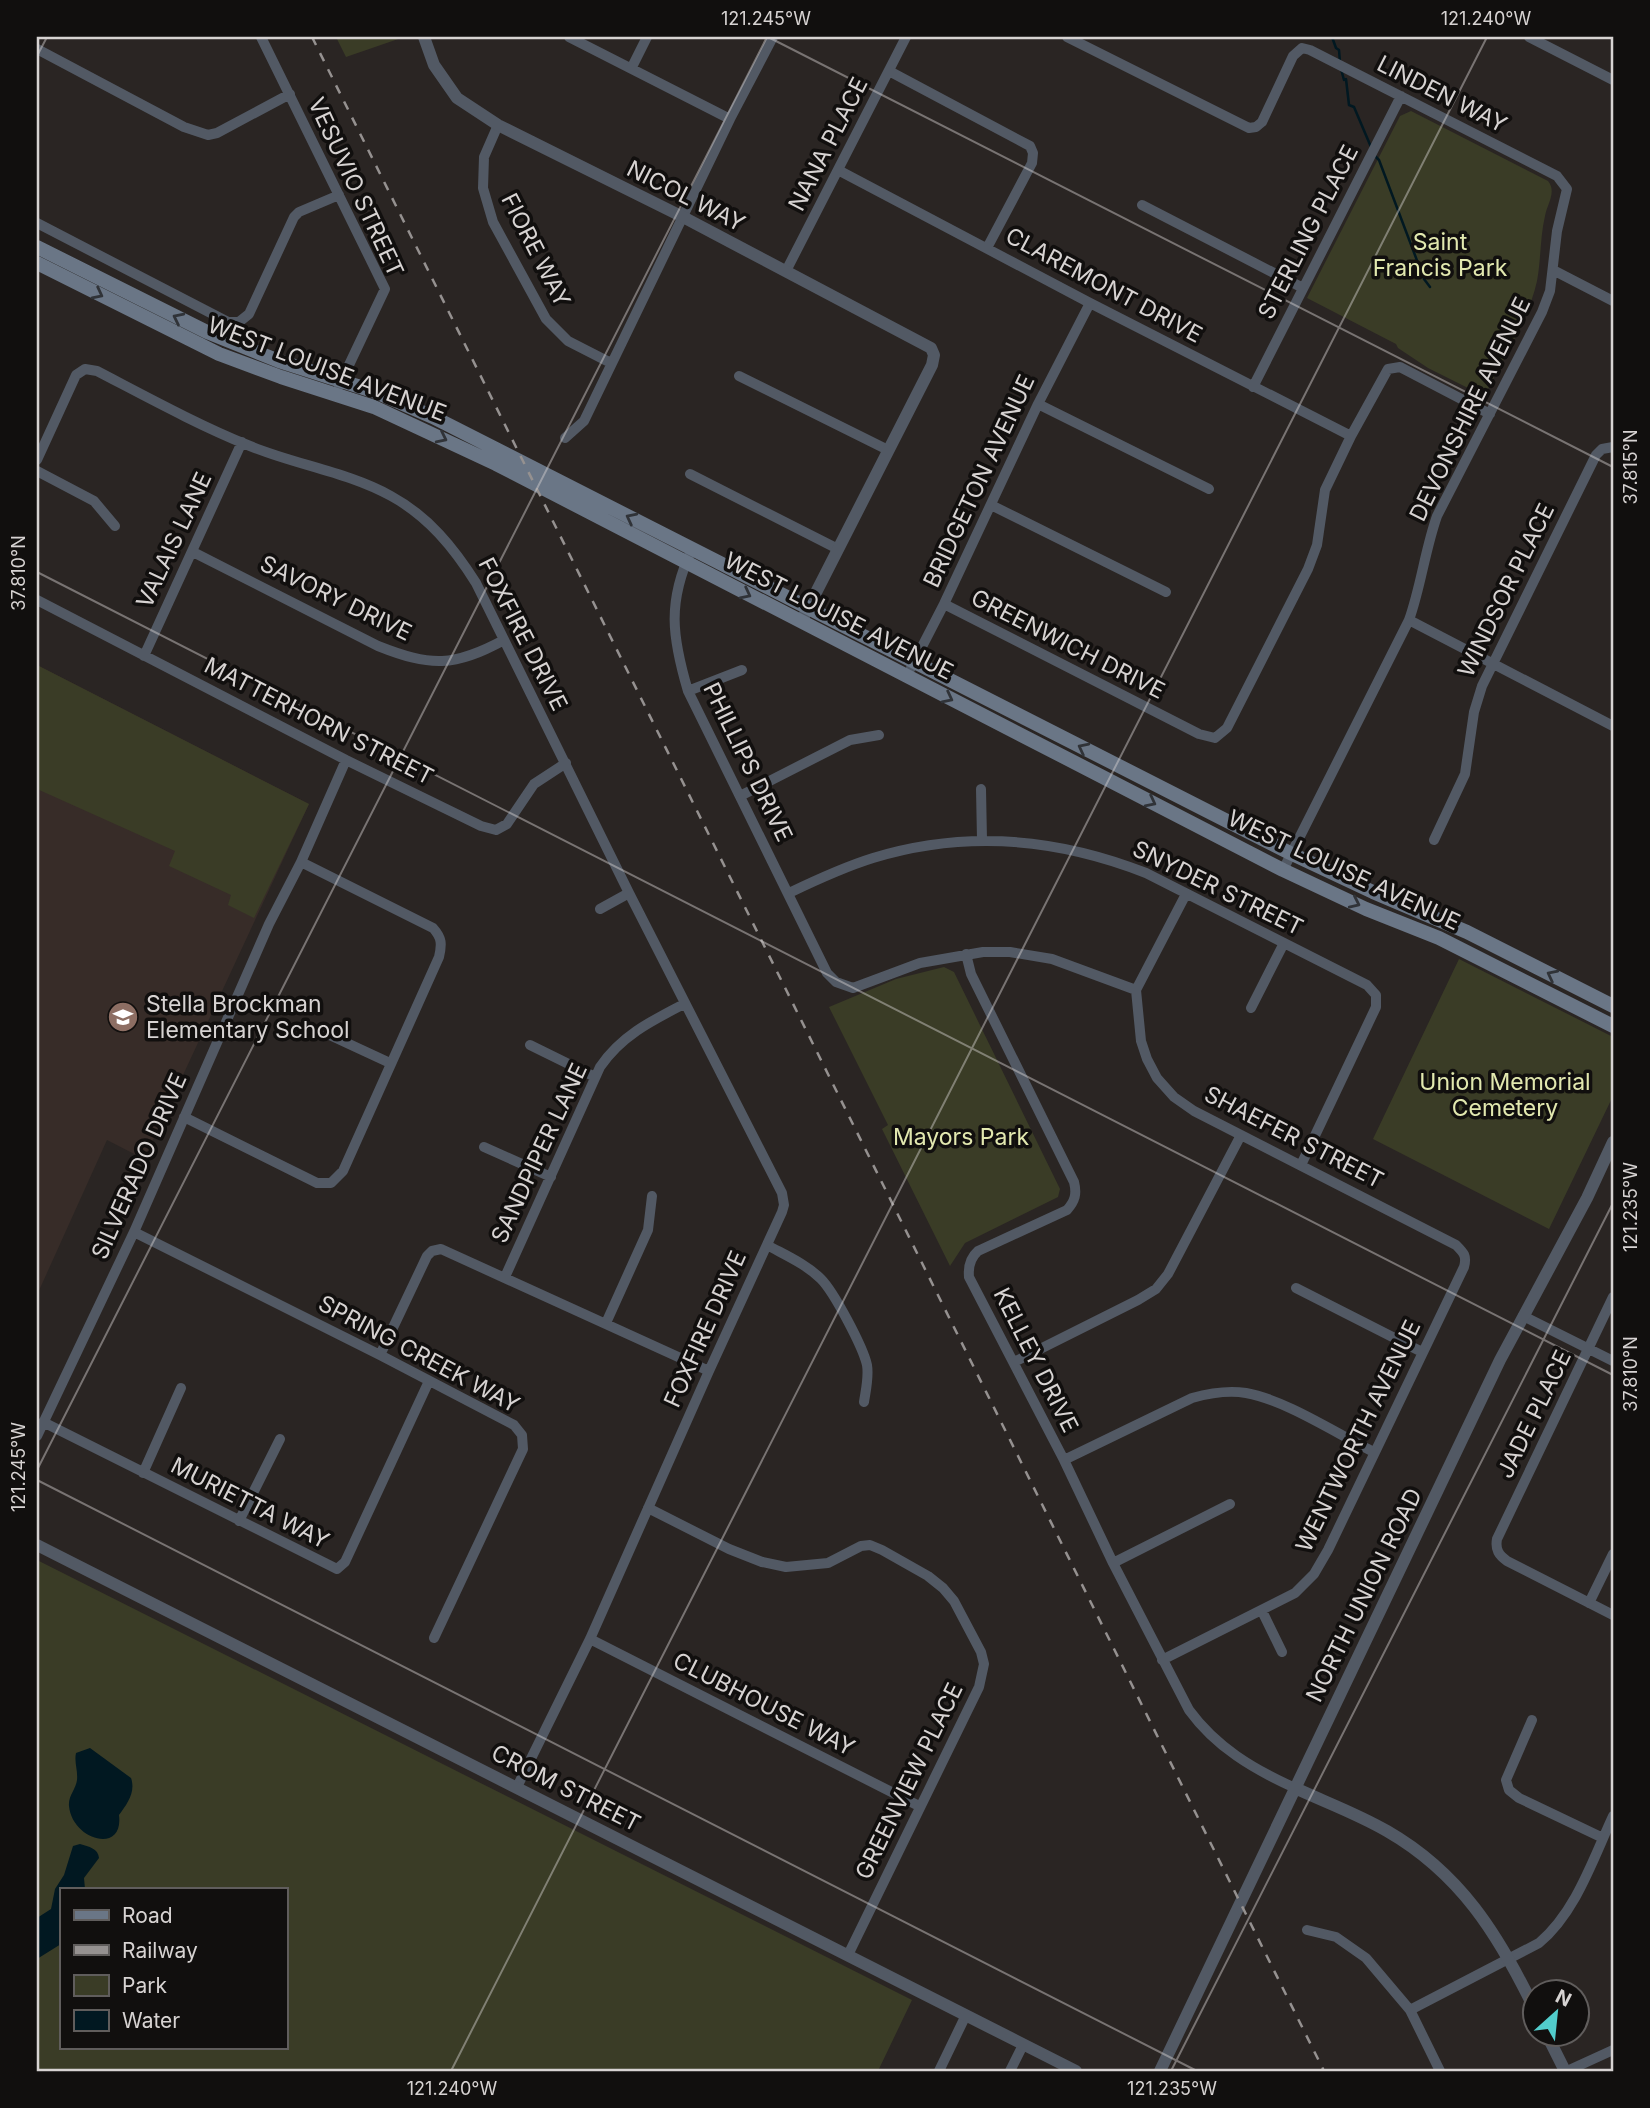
<svg xmlns="http://www.w3.org/2000/svg" width="1650" height="2108" viewBox="0 0 1650 2108" font-family="Inter,sans-serif">
	<style>
		.built { fill: #372c28 }
		.green { fill: #3a3c26; fill-rule: evenodd }
		.water { fill: #011821 }
		.lines { fill: none; stroke-linecap: round; stroke-linejoin: round }
		.stream { stroke: #011821; stroke-width: 2.5 }
		.minor { stroke: #525964; stroke-width: 10 }
		.tertiary { stroke: #525964; stroke-width: 12 }
		.secondary { stroke: #6a7686; stroke-width: 14 }
		.rail { stroke: #959190; stroke-width: 2.5; stroke-dasharray: 9 9; stroke-linecap: butt }
		.oneway { stroke: #303338 }
		.ticks { fill: none; stroke: #d7d3d2; stroke-width: 2; stroke-opacity: 0.45 }
		.labels { text-anchor: middle; stroke-width: 7; stroke-linejoin: round; paint-order: stroke }
		.street-label { font-size: 23px; fill: #d7d3d2; stroke: #110f0e }
		.park-label { font-size: 23px; fill: #e2e8af; stroke: #110f0e }
		.poi-label { font-size: 23px; fill: #d7d3d2; stroke: #110f0e; text-anchor: start }
		.neatline { fill: none; stroke: #d7d3d2; stroke-width: 2.5 }
		.ticks-label { font-size: 18px; text-anchor: middle; fill: #d7d3d2 }
	</style>
	<rect width="100%" height="100%" fill="#2a2523"/>
	<path class="built" d="M37,665L309,804L144,1159L107,1140L37,1295Z"/>
	<path class="green" d="M336,37H404L346,57Z
		M1411,111L1548,181C1557,192 1547,204 1545,216C1540,237 1541,260 1537,281C1529,318 1505,355 1488,389L1482,393L1476,392L1428,368L1398,348L1396,344L1307,298L1400,116Z
		M37,665L309,804L254,918L228,905L231,895L169,866L175,851L37,789Z
		M1459,959L1613,1037V1096L1549,1229L1373,1139Z
		M944,967L954,972L1060,1189L1058,1197L1054,1199L965,1243L950,1266L882,1129L888,1125L829,1007L896,979Z
		M37,1560L912,2000L878,2071H37ZM61,1889H285V2047H61Z"/>
	<path class="water" d="M90,1748L131,1778C136,1792 127,1804 119,1815C124,1855 72,1840 69,1806C68,1796 76,1789 77,1780C78,1770 74,1762 76,1753Z
		M80,1844C89,1847 98,1848 99,1858L84,1878L85,1889H61V1944L37,1959V1918L51,1909L55,1889L64,1875L73,1846Z"/>
	<g class="lines">
		<path class="stream" d="M1332,37L1336,48L1339,50L1340,62
			M1341,69L1344,80L1346,79L1349,105L1354,107L1371,147
			M1375,156L1379,160L1424,279L1430,287"/>
		<path class="minor" d="M261,37L385,289L339,386
			M569,37L730,119
			M1067,37L1249,128L1256,127L1262,122L1293,56L1302,48L1310,50L1557,176L1567,189L1557,231L1550,291L1542,312L1437,516C1425,550 1421,586 1409,620L1283,870
			M1529,37L1613,80
			M37,49L184,127L208,135L217,133L290,94
			M632,67L647,37
			M889,71L1030,146L1033,153L1032,163L987,248
			M498,125L484,157L483,188L493,222L546,319L568,341L611,363
			M838,170L1090,303L1351,436
			M1142,205L1303,288
			M37,223L228,322H239L249,314L294,217L299,212L339,195
			M1553,270L1613,301
			M786,271L906,37
			M739,376L888,450
			M1253,387L1401,96
			M1038,404L1209,489
			M565,438L584,421L730,119L773,37
			M37,460L76,375L85,369L97,371C147,397 198,425 250,446C296,465 348,472 391,496C428,516 454,548 476,583L629,893L782,1193L784,1205L782,1212L709,1371L590,1639L517,1787
			M37,471L94,501L115,526
			M690,474L838,549
			M991,505L1166,592
			M692,549C667,602 672,637 688,691L827,973L836,982L853,988L920,963L983,952H1010L1052,959L1136,990
			M193,552L378,646C431,667 454,667 504,640
			M37,600L346,760L481,826L496,830L507,824L534,784L566,763
			M944,604L1199,734L1215,738L1227,728L1308,569L1317,545L1325,490L1351,436L1388,369L1400,367L1490,414
			M1409,620L1613,726
			M144,656L242,442
			M911,668L944,604L1038,404L1090,303
			M688,691L742,670
			M981,789L982,840
			M740,796L850,740L879,735
			M1434,840L1465,774L1474,712L1482,686L1596,455L1602,449L1613,447
			M789,893C816,880 844,867 873,858C965,830 1057,838 1146,873L1367,985L1376,995V1007L1301,1165
			M600,909L629,893
			M966,954L971,974L1074,1182C1077,1194 1075,1201 1067,1210L978,1251C970,1258 968,1266 969,1277L1064,1460L1113,1563L1189,1710C1216,1747 1253,1769 1295,1788
			M1251,1008L1284,943
			M321,1031L390,1063
			M530,1045L595,1077
			M184,1117L317,1183H331L343,1171L439,957C442,944 442,938 433,928L301,862
			M484,1147L551,1177
			M134,1232L380,1355L514,1425L522,1435L523,1449L434,1638
			M767,1245C785,1255 806,1264 821,1279C834,1292 863,1347 867,1365C869,1377 866,1389 864,1402
			M505,1277L600,1067C621,1036 651,1021 684,1004
			M1296,1288L1422,1352
			M1613,1297L1497,1539C1495,1550 1499,1555 1507,1561L1613,1615
			M1523,1316L1613,1361
			M606,1323L648,1230L652,1196
			M380,1355L427,1256L432,1251L441,1249L709,1371
			M1014,1362L1138,1300L1156,1289L1168,1274L1241,1135
			M43,1422L337,1569L345,1562L429,1381
			M37,1436L134,1232L269,924L301,862L346,760
			M1064,1460L1192,1398C1210,1393 1228,1390 1246,1393C1286,1400 1337,1434 1374,1452
			M143,1473L181,1388
			M648,1508L729,1549L762,1562L786,1567L828,1563L861,1546L870,1545L882,1550L928,1576L943,1588L954,1601L981,1652L984,1664L979,1687L848,1955
			M239,1521L280,1439
			M1113,1563L1230,1504
			M1589,1603L1613,1554
			M1262,1611L1282,1652
			M590,1639L919,1806
			M1162,1660L1295,1593L1314,1574L1328,1550L1464,1267C1467,1256 1464,1253 1456,1245L1194,1111L1174,1097L1157,1078L1147,1059L1141,1041L1136,990L1186,894
			M1532,1720L1506,1780L1509,1790L1519,1798L1603,1838
			M1307,1930L1336,1937L1366,1958L1410,2010L1440,2071
			M1410,2010L1539,1943C1576,1912 1593,1859 1613,1816
			M939,2071L966,2015
			M1010,2071L1023,2045
			M1567,2071L1613,2050"/>
		<path class="tertiary" d="M424,37L434,65L457,98L498,125L683,217L931,348L934,355L932,365L804,616
			M37,1545L1076,2071
			M1295,1788C1325,1802 1358,1814 1387,1831C1460,1873 1498,1934 1534,2008
			M1547,2035L1565,2071
			M1160,2071L1500,1360L1587,1198L1613,1142"/>
		<path class="secondary" d="M37,247L207,332L279,361L376,392L433,417L1290,853L1373,892L1467,932L1613,1006
			M37,263L219,354L281,377L374,407L496,464L1283,870L1366,909L1439,938L1613,1026"/>
		<path class="rail" d="M312,37L1324,2071"/>
	</g>
	<defs><path id="oneway-chevron" d="M-2-3.5L2.5 0L-2 3.5" fill="none" stroke-width="1.6" stroke-linecap="round" stroke-linejoin="round" transform="scale(1.75)"/></defs>
	<g class="oneway">
		<use href="#oneway-chevron" transform="translate(98 294) rotate(27)"/>
		<use href="#oneway-chevron" transform="translate(178 318) rotate(-154)"/>
		<use href="#oneway-chevron" transform="translate(442 438) rotate(26)"/>
		<use href="#oneway-chevron" transform="translate(631 518) rotate(-153)"/>
		<use href="#oneway-chevron" transform="translate(746 594) rotate(27)"/>
		<use href="#oneway-chevron" transform="translate(948 698) rotate(27)"/>
		<use href="#oneway-chevron" transform="translate(1083 748) rotate(-153)"/>
		<use href="#oneway-chevron" transform="translate(1151 802) rotate(27)"/>
		<use href="#oneway-chevron" transform="translate(1355 903) rotate(25)"/>
		<use href="#oneway-chevron" transform="translate(1552 975) rotate(-153)"/>
	</g>
	<path class="ticks" d="M768,37L1613,467M37,56L47,37M37,572L1613,1375M37,1470L767,37M37,1480L1197,2071M451,2071L1487,37M1171,2071L1613,1203"/>
	<defs>
		<g id="school-disc" transform="scale(1.575)"><circle r="9.5" fill="#8d6e63" stroke="#110f0e"/><path d="M0-5L7-2L0 1L-7-2ZM-4 1L0 2.5L4 1V4Q0 6-4 4Z" fill="#fff"/></g>
	</defs>
	<g fill-rule="evenodd">
		<use href="#school-disc" x="123" y="1017"/>
	</g>
	<g class="labels">
		<g class="street-label">
			<text transform="translate(1442 94) rotate(27)" y="8">LINDEN WAY</text>
			<text transform="translate(828 144) rotate(-63)" y="8">NANA PLACE</text>
			<text transform="translate(356 187) rotate(65)" y="8">VESUVIO STREET</text>
			<text transform="translate(686 196) rotate(27)" y="8">NICOL WAY</text>
			<text transform="translate(1308 232) rotate(-63)" y="8">STERLING PLACE</text>
			<text transform="translate(536 250) rotate(63)" y="8">FIORE WAY</text>
			<text transform="translate(1104 285) rotate(28)" y="8">CLAREMONT DRIVE</text>
			<text transform="translate(327 369) rotate(21)" y="8">WEST LOUISE AVENUE</text>
			<text transform="translate(1470 409) rotate(-64)" y="8">DEVONSHIRE AVENUE</text>
			<text transform="translate(979 481) rotate(-65)" y="8">BRIDGETON AVENUE</text>
			<text transform="translate(174 540) rotate(-65)" y="8">VALAIS LANE</text>
			<text transform="translate(1506 590) rotate(-64)" y="8">WINDSOR PLACE</text>
			<text transform="translate(336 598) rotate(26)" y="8">SAVORY DRIVE</text>
			<text transform="translate(839 616) rotate(27)" y="8">WEST LOUISE AVENUE</text>
			<text transform="translate(523 634) rotate(63)" y="8">FOXFIRE DRIVE</text>
			<text transform="translate(1068 644) rotate(27)" y="8">GREENWICH DRIVE</text>
			<text transform="translate(319 721) rotate(27)" y="8">MATTERHORN STREET</text>
			<text transform="translate(748 762) rotate(64)" y="8">PHILLIPS DRIVE</text>
			<text transform="translate(1344 870) rotate(25)" y="8">WEST LOUISE AVENUE</text>
			<text transform="translate(1218 888) rotate(26)" y="8">SNYDER STREET</text>
			<text transform="translate(1294 1137) rotate(27)" y="8">SHAEFER STREET</text>
			<text transform="translate(539 1153) rotate(-65)" y="8">SANDPIPER LANE</text>
			<text transform="translate(139 1166) rotate(-66)" y="8">SILVERADO DRIVE</text>
			<text transform="translate(705 1329) rotate(-66)" y="8">FOXFIRE DRIVE</text>
			<text transform="translate(419 1354) rotate(28)" y="8">SPRING CREEK WAY</text>
			<text transform="translate(1036 1360) rotate(63)" y="8">KELLEY DRIVE</text>
			<text transform="translate(1534 1414) rotate(-64)" y="8">JADE PLACE</text>
			<text transform="translate(1358 1436) rotate(-64)" y="8">WENTWORTH AVENUE</text>
			<text transform="translate(250 1503) rotate(27)" y="8">MURIETTA WAY</text>
			<text transform="translate(1364 1595) rotate(-64)" y="8">NORTH UNION ROAD</text>
			<text transform="translate(764 1704) rotate(27)" y="8">CLUBHOUSE WAY</text>
			<text transform="translate(909 1781) rotate(-64)" y="8">GREENVIEW PLACE</text>
			<text transform="translate(566 1788) rotate(27)" y="8">CROM STREET</text>
		</g>
		<g class="park-label">
			<text x="1440" y="250">Saint<tspan x="1440" dy="26">Francis Park</tspan></text>
			<text x="1505" y="1090">Union Memorial<tspan x="1505" dy="26">Cemetery</tspan></text>
			<text x="961" y="1145">Mayors Park</text>
		</g>
		<g class="poi-label">
			<text x="146" y="1012">Stella Brockman<tspan x="146" dy="26">Elementary School</tspan></text>
		</g>
	</g>
	<rect width="1650" height="2108" fill="none" stroke="#110f0e" stroke-width="77"/>
	<rect x="60" y="1888" width="228" height="161" fill="#110f0e" stroke="#605d5c" stroke-width="2"/>
	<rect x="74" y="1910" width="35" height="10" fill="#6a7686" stroke="#605d5c" stroke-width="2"/>
	<text x="122" y="1923" font-size="21" fill="#d7d3d2">Road</text>
	<rect x="74" y="1945" width="35" height="10" fill="#959190" stroke="#605d5c" stroke-width="2"/>
	<text x="122" y="1958" font-size="21" fill="#d7d3d2">Railway</text>
	<rect x="74" y="1975" width="35" height="21" fill="#3a3c26" stroke="#605d5c" stroke-width="2"/>
	<text x="122" y="1993" font-size="21" fill="#d7d3d2">Park</text>
	<rect x="74" y="2010" width="35" height="21" fill="#011821" stroke="#605d5c" stroke-width="2"/>
	<text x="122" y="2028" font-size="21" fill="#d7d3d2">Water</text>
	<g transform="translate(1556 2013) rotate(27)"><circle r="33" fill="#110f0e" stroke="#605d5c" stroke-width="2"/>
	<path d="M0-5L12 26L0 18L-12 26Z" fill="#52cdcc"/>
	<text y="-10" font-size="19" font-weight="bold" text-anchor="middle" fill="#d7d3d2">N</text>
	</g>
	<rect x="38" y="38" width="1574" height="2032" class="neatline"/>
	<g class="ticks-label">
		<text x="766" y="25">121.245°W</text>
		<text x="1486" y="25">121.240°W</text>
		<text transform="translate(1631 467) rotate(-90)" y="6">37.815°N</text>
		<text transform="translate(19 573) rotate(-90)" y="6">37.810°N</text>
		<text transform="translate(1631 1207) rotate(-90)" y="6">121.235°W</text>
		<text transform="translate(1631 1374) rotate(-90)" y="6">37.810°N</text>
		<text transform="translate(19 1467) rotate(-90)" y="6">121.245°W</text>
		<text x="452" y="2095">121.240°W</text>
		<text x="1172" y="2095">121.235°W</text>
	</g>
</svg>
